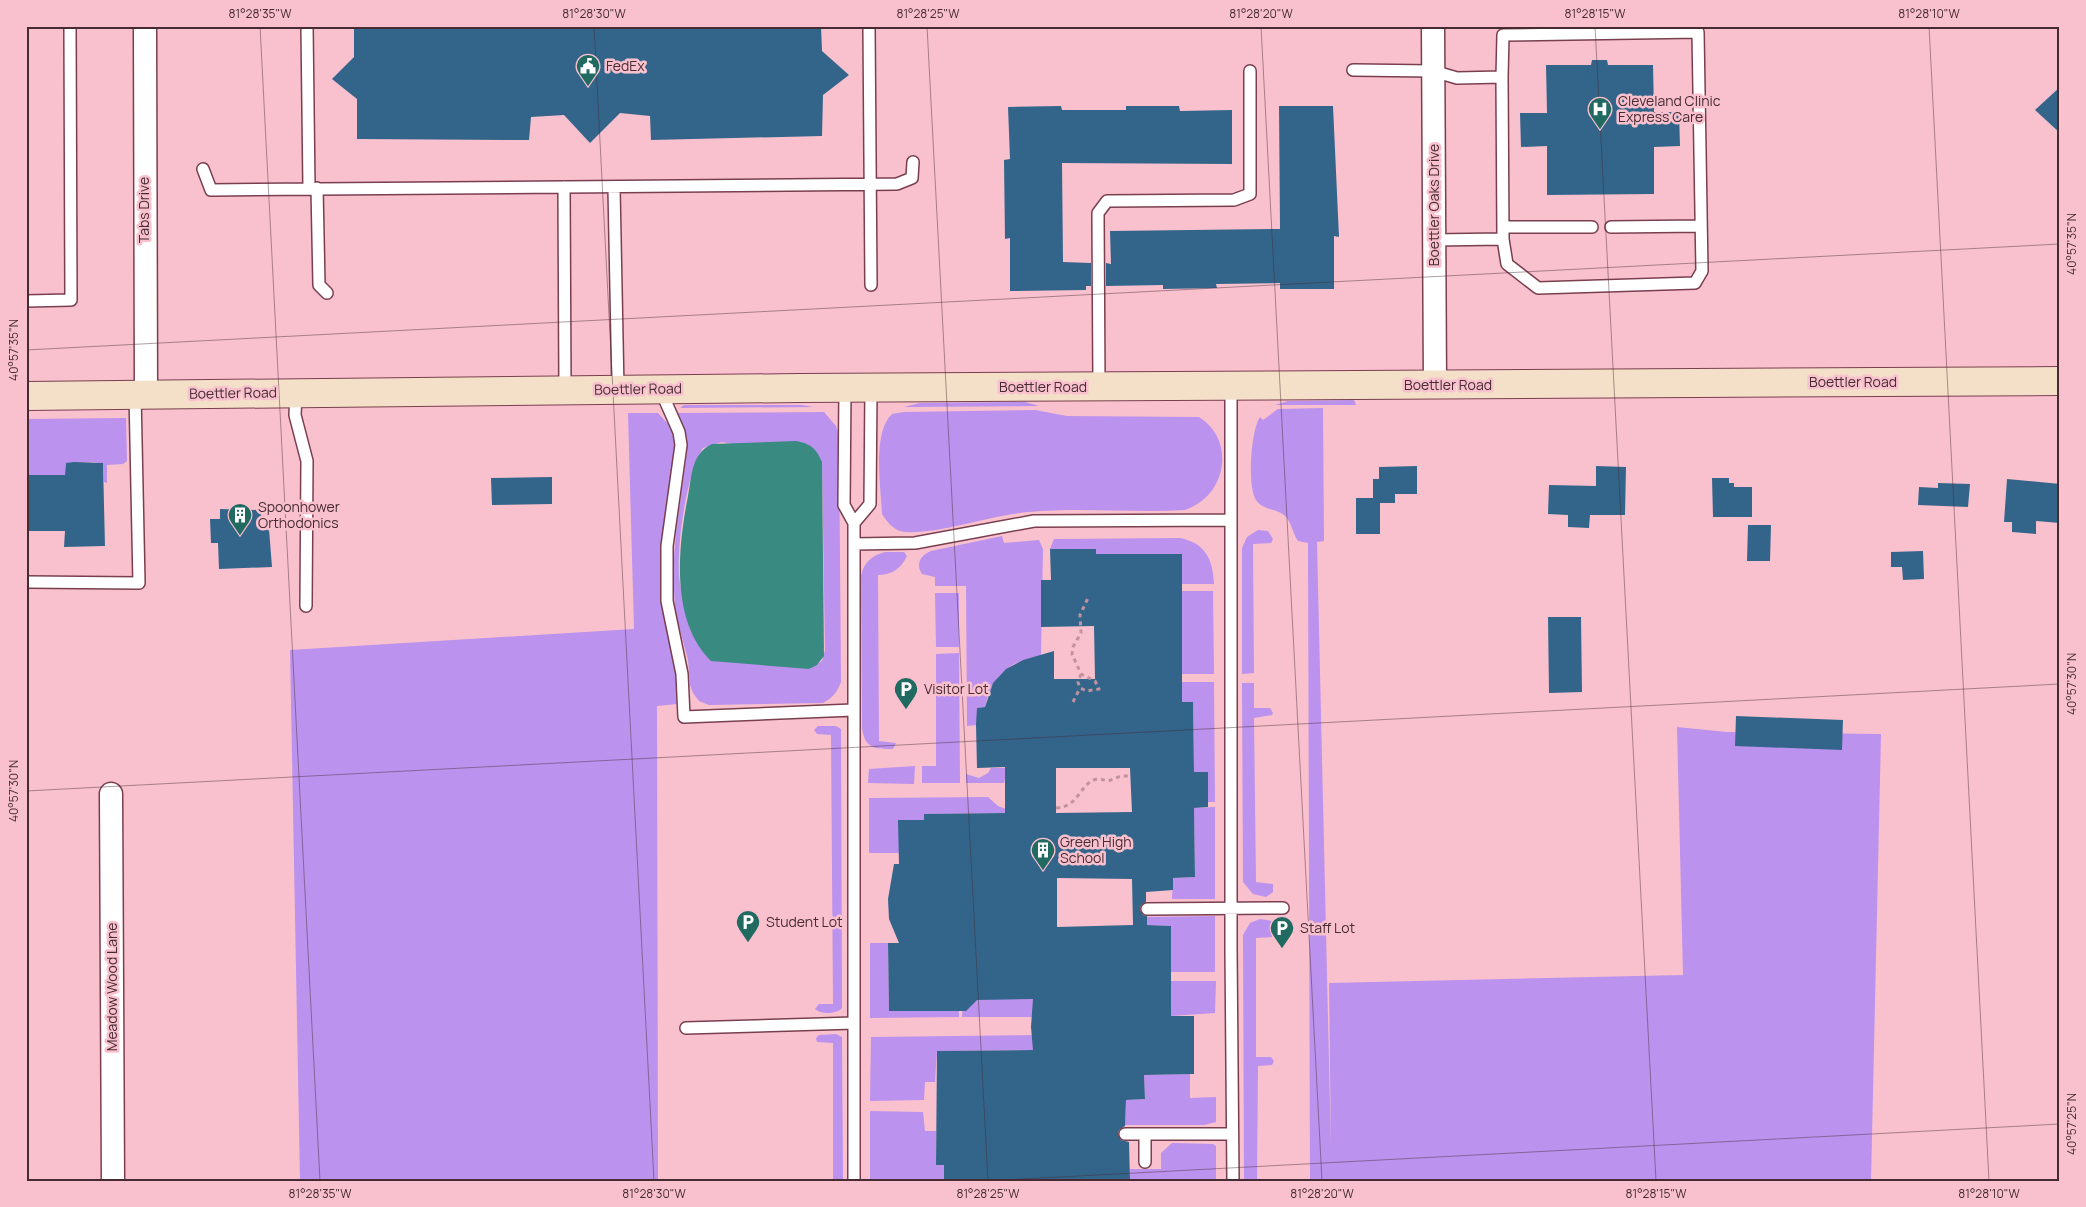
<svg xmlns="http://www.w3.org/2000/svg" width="2086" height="1207" viewBox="0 0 2086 1207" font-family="Manrope,sans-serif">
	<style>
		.green { fill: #bb92ed; fill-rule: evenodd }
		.water { fill: #398b81 }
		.building { fill: #33658b; fill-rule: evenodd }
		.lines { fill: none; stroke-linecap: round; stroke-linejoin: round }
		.lane-casing { stroke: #793f4f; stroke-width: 14 }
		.street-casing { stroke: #793f4f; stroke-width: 25 }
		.secondary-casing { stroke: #793f4f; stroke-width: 30 }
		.path { stroke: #c2939e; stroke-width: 3; stroke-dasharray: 4 4; stroke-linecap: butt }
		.lane { stroke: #fff; stroke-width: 11 }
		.street { stroke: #fff; stroke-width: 22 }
		.secondary { stroke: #f4dfc9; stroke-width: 28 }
		.ticks { fill: none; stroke: #462b32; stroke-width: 1; stroke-opacity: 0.45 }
		.labels { text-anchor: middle; stroke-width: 5; stroke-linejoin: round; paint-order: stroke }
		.poi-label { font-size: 14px; fill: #462b32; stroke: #f9c1ce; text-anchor: start }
		.street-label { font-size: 14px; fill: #462b32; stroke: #f9c1ce }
		.neatline { fill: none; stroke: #462b32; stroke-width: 2 }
		.ticks-label { font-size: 12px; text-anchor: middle; fill: #462b32 }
	</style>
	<rect width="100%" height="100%" fill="#f9c1ce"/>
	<path class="green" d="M1354,400L1356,405H1275L1288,401Z
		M1025,402L1039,406L904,407L920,403Z
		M684,405H801L814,407L680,408Z
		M1323,408L1324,541L1317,542L1331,1148L1329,983L1683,975L1677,727L1727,732L1881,734L1871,1181H1310L1308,543L1298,541C1293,534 1292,524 1286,517C1278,508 1263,511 1256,500C1247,487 1251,430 1260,417L1263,420L1278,409Z
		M1035,410L1067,416L1199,417C1236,440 1227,496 1185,510C1133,513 1081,507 1029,512C990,515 941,534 905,532C894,531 887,522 882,514C881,488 872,433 892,414L904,412Z
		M824,412L836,426L839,435L841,682C837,693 832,698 823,703L709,705L699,701L693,693L690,685L688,660L675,611L673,569L676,531L687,452L686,434L675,413ZM722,442L822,462L825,650L822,661L809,669L691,632C687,614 681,595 679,576C677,543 686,475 703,448Z
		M628,413H658L671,427L674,441V464L661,543L662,609L677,669V704L657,706L658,1181H300L290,650L634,629Z
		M126,418L127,461L123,464L107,465V483L104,482L103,464L94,462L66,463L65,482L50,475H27L26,482V419Z
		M1258,530L1268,531L1273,539L1271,543L1253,544L1254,673L1242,674V548L1247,537Z
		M1002,536L1004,543L1039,540L1043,549L1041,656C1010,660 991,677 985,707L977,708V725L967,726L966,586H935V577L922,574C915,564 921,555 931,551Z
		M1180,538C1205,543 1213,559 1214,584H1181V554H1096L1095,549H1050L1054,539Z
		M885,552H904L907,556C901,569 891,575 878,575L879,741L896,743L893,749C875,749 865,749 862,728L861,575C865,561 872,556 885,552Z
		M1181,591H1213L1214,674H1182Z
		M935,593H959V647H936Z
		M959,653L960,783H922V766H936V654Z
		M1158,682H1214L1215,802H1208L1194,772L1193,703L1158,702Z
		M1242,683H1254V708H1270L1273,713L1272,715L1254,718L1256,882L1273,884V892L1266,897L1253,894L1243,882Z
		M818,726H836L841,729L842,1008C837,1014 821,1015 815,1009L819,1004H833L831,735L817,734L814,730Z
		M915,766L914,784L868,783L869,769Z
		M991,768H1016V779H1005L1004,783H966V774L979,778L988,773Z
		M988,797L998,806L1016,813L924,814V820H899V853H869V798Z
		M1215,807V899H1172L1173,878L1195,877L1194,808Z
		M1215,916V972H1171V926L1147,925V917Z
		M1260,919L1272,921L1274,929L1272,937L1256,938V1057H1271L1274,1061L1272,1065L1258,1066L1257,1181H1244L1243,935L1250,923Z
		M870,943H888L889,1011H959V1017L870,1018Z
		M1171,981H1216L1215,1013L1171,1016Z
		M963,999H1041L1032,1017H962Z
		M836,1034L842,1037L843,1181H833V1043L817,1042L816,1038L819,1035Z
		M1041,1035L1042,1050L937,1051L935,1082H925L924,1100L870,1101L871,1037Z
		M1190,1074V1098L1216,1097V1122L1204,1125H1125L1126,1100L1145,1099L1144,1075Z
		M870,1111L923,1112L925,1131H936V1165H944V1181H870Z
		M1172,1143L1213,1144L1216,1146V1181H1130L1129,1169H1161V1153Z"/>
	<path class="water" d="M796,441C811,444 816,448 822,462L824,656L817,665L809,669L711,661C670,621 678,547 688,496C692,476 691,454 712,444Z"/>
	<path class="building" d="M354,26H821L822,51L849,75L823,95L822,136L651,140L650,116L620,113L590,143L564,115L531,117L529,140L357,139V99L332,79L354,57Z
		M1592,60H1607L1608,65H1653L1654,112H1679L1680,146L1654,147V194L1547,195V146L1521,147L1520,113H1547L1546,65H1591Z
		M2060,87V133L2035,110Z
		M1061,106L1062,110H1126V106H1179L1180,111L1232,110V164L1062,163L1063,262L1091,263V286H1086V290L1010,291V238L1005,239L1004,160L1010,159L1008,107Z
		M1279,106H1333L1339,237L1334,236V289H1280V283L1216,284L1217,288L1163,289V285L1106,286V263L1111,264L1110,231L1280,229Z
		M74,462L103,463L105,546L64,547L65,531H26V475H65L66,463Z
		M1417,466V494H1395V503H1380V534H1356V498H1373V479H1379V467Z
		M1596,466L1626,467L1625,515H1590L1589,528L1568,527V515L1548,514L1549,485L1596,486Z
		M552,477V504L492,505L491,478Z
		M1712,478H1729V483H1734V487H1752V517H1713Z
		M2007,479L2060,484V523L2036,521V534L2012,532V522H2004Z
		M1938,483L1970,484L1968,507L1918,505L1919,487L1938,488Z
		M220,509L261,510L262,530L269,529L272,567L219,569L218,543H211L210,519H220Z
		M1748,525H1771L1770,561H1747Z
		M1050,549H1096V554H1182V702H1193L1194,772H1208V807L1194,808L1195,877L1173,878V890L1146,892V902L1141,905L1140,910L1143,915L1147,916V925L1171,926V1016H1194V1074L1144,1075L1145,1099L1126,1100L1125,1126L1119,1130L1118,1134L1121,1140L1129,1142L1130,1181H944V1165H936L937,1051L1033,1050L1031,1027L1033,999L977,1000L966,1011H889L888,943H899L889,919L888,899L894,864H899L898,820H924V814L1005,813V767L977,768L976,725L977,708L985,707L993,683L1006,669L1023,660L1054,651V679H1095L1094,626L1041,627V580H1051ZM1056,768H1130L1132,812L1056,813ZM1057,878L1132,879L1133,925L1057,927Z
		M1923,551L1924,579L1903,580L1902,567H1891V552Z
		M1548,617H1581L1582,692L1549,693Z
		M1736,716L1843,720L1842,750L1735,746Z"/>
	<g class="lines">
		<g class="lane-casing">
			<path id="lane" d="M307,26L309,189
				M869,26L871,285
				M1353,70L1433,71L1457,78L1502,77L1503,35L1698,32L1702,271L1695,283L1538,288L1507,264L1503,239L1434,240
				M1502,77L1503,239
				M203,169L211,190L897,184L912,178L913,162
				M564,187L565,390
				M317,188L319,285L327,293
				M614,188L618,390
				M1503,227H1592
				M1611,227L1701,226
				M26,301L71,300L70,26
				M1231,386V949L1233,1181
				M1099,387L1098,213L1107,201L1234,200L1250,194V71
				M845,388L844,505L854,523V1181
				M660,389L679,432L681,445L667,546V601L682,674L684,717L853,710
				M296,393L295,415L307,461L306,606
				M854,523L870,504L871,388
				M854,544L915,543L1034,521L1231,520
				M26,582L139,583L135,394
				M1147,909L1283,908
				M686,1028L854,1023
				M1125,1134H1232
				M1145,1134V1162"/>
		</g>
		<g class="street-casing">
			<path id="street" d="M145,26L146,394
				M1433,26L1435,385
				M111,794L113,1181"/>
		</g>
		<g class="secondary-casing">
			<path id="secondary" d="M26,396L800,388L2060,381"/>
		</g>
		<path class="path" d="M1081,674L1078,682L1080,688L1087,691L1099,689L1095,681L1081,674L1072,654L1073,647L1081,633L1080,615L1089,596
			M1073,702L1080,688
			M1056,808C1080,807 1079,783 1097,779C1101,778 1104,781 1108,781L1121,776H1131"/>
		<use href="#lane" class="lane"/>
		<use href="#street" class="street"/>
		<use href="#secondary" class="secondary"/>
	</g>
	<path class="ticks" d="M260,26L320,1181M594,26L654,1181M927,26L988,1181M1261,26L1322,1181M1595,26L1656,1181M1929,26L1989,1181M26,350L2060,244M26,791L2060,684M984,1181L2060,1124"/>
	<defs>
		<g id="civic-pin" transform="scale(1.25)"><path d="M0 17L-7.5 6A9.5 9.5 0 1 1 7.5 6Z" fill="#216a61" stroke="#f9c1ce"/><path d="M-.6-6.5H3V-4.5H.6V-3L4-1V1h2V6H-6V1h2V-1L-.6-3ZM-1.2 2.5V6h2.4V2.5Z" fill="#fff"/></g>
		<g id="hospital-pin" transform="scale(1.25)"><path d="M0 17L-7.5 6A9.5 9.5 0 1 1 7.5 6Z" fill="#216a61" stroke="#f9c1ce"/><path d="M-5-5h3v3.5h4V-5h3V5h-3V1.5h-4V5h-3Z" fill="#fff"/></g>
		<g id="building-pin" transform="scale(1.25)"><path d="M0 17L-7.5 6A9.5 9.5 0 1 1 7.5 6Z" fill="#216a61" stroke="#f9c1ce"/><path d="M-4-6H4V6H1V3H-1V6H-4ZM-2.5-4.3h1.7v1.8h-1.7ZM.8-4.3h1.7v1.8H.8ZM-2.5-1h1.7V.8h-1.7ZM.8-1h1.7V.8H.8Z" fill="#fff"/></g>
		<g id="parking-pin" transform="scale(1.25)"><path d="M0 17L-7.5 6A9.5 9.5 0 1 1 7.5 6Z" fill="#216a61" stroke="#f9c1ce"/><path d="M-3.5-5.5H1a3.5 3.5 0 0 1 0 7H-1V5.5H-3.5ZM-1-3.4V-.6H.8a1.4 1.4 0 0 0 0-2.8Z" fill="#fff"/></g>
	</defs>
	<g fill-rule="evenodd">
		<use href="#civic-pin" x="588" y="66"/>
		<use href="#hospital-pin" x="1600" y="109"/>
		<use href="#building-pin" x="240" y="515"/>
		<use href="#parking-pin" x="906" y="689"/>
		<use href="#building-pin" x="1043" y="850"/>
		<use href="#parking-pin" x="748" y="922"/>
		<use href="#parking-pin" x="1282" y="928"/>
	</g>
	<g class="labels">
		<g class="poi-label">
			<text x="606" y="71">FedEx</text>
			<text x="1618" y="106">Cleveland Clinic<tspan x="1618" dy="16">Express Care</tspan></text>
			<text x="258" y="512">Spoonhower<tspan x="258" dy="16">Orthodonics</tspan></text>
			<text x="924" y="694">Visitor Lot</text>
			<text x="1060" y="847">Green High<tspan x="1060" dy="16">School</tspan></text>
			<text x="766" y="927">Student Lot</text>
			<text x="1300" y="933">Staff Lot</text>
		</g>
		<g class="street-label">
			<text transform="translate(1434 205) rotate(-90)" y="5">Boettler Oaks Drive</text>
			<text transform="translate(144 210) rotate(-90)" y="5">Tabs Drive</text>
			<text x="1853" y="387">Boettler Road</text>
			<text x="1448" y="390">Boettler Road</text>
			<text x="1043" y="392">Boettler Road</text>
			<text transform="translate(638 389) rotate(-1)" y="5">Boettler Road</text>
			<text transform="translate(233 393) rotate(-1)" y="5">Boettler Road</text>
			<text transform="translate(112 987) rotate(-90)" y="5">Meadow Wood Lane</text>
		</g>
	</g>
	<rect width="2086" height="1207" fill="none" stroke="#f9c1ce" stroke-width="55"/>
	<rect x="28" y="28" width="2030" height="1152" class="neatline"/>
	<g class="ticks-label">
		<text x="260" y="18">81°28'35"W</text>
		<text x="594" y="18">81°28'30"W</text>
		<text x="928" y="18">81°28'25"W</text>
		<text x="1261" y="18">81°28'20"W</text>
		<text x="1595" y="18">81°28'15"W</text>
		<text x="1929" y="18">81°28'10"W</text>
		<text transform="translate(2072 244) rotate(-90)" y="4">40°57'35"N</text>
		<text transform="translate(14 350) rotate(-90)" y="4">40°57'35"N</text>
		<text transform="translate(2072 684) rotate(-90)" y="4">40°57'30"N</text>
		<text transform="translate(14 791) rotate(-90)" y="4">40°57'30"N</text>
		<text transform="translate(2072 1124) rotate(-90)" y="4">40°57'25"N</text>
		<text x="320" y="1198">81°28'35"W</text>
		<text x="654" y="1198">81°28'30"W</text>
		<text x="988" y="1198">81°28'25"W</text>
		<text x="1322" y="1198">81°28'20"W</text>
		<text x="1656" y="1198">81°28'15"W</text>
		<text x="1989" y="1198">81°28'10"W</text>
	</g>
</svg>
